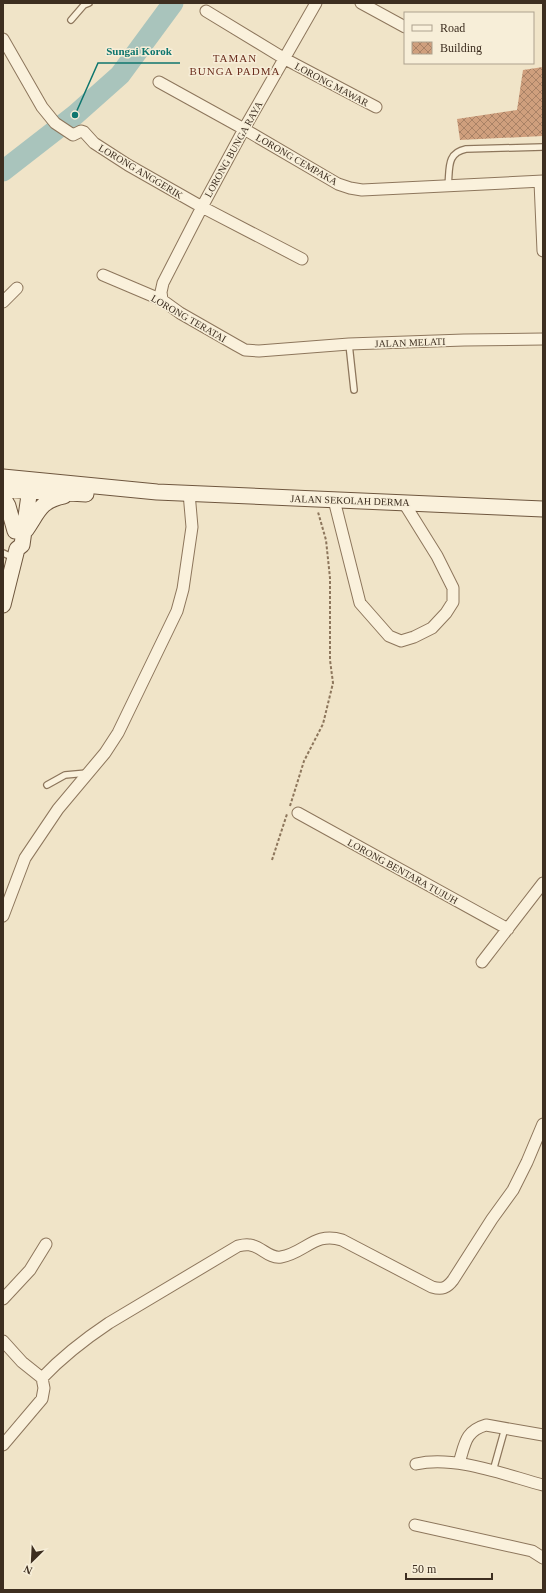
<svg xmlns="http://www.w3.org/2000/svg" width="546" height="1593" viewBox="0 0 546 1593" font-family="'Times New Roman',serif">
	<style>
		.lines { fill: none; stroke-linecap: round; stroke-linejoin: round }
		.river { stroke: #a9c4bc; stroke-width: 21 }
		.building { fill: url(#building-cross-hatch) }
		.lane-casing { stroke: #8d765c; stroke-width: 8 }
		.street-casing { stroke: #8d765c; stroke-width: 13 }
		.secondary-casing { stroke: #6f573f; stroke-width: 17 }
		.path { stroke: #8d765c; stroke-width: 2; stroke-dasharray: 3 2; stroke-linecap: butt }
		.lane { stroke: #faf1dc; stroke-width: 5.5 }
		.street { stroke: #faf1dc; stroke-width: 11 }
		.secondary { stroke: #faf1dc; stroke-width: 15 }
		.labels { text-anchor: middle; stroke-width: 3; stroke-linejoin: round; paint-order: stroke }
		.street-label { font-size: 10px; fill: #3d2e20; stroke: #f7eed8 }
		.neighbourhood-label { font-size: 11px; letter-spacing: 1px; fill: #6b2e1e; stroke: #f7eed8 }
		.leader { fill: none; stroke: #0f766e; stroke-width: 1.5 }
		.callout-dot { fill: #0f766e; stroke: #f7eed8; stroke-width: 1.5 }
		.callout-label { font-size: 11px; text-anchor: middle; font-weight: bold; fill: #0f766e; stroke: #f7eed8; stroke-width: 3; stroke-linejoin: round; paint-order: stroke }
	</style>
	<defs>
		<pattern id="building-cross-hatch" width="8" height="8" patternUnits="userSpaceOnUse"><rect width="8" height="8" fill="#cf9f7d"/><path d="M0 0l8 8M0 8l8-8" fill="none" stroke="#a98266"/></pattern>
	</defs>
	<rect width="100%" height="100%" fill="#f0e4c8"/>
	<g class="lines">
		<path class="river" d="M3,171L75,115L120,75L173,3"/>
	</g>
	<path class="building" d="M543,67V136L460,140L457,119L517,110L523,70Z"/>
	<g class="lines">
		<g class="lane-casing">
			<path id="lane" d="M71,20L84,5L89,3
				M448,186C450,169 446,153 466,149L543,147
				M349,344L354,390
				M3,553L14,558
				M47,785L65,775L87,773
				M493,1471L505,1428"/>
		</g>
		<g class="street-casing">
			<path id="street" d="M361,3L405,27
				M206,11L285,59L376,107
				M3,39L42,107L55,123L73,135L81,131L84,132L94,143L128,165L202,207L302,259
				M159,82L244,129L338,184L350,188L362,190L543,181
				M540,182L543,251
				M103,275L162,300L180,313L236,345L245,350L259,351L349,344L464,340L543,339
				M162,300L161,292L163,283L202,207L244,129L316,3
				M3,302L17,288
				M334,500L360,603L389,636L401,641L414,637L432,628L446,613L453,602V588L437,556L404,503
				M298,813L508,929
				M3,916L25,858L58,809L105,753L118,733L177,611L183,589L192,527L189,493
				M482,962L543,883
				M3,1299L30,1270L46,1244
				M3,1341L22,1362L42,1378
				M3,1445L42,1399L44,1388L42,1378C62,1357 85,1339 109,1323L238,1246C242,1245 246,1244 250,1245C261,1246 269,1259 281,1257C305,1253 315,1231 342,1240L432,1287C442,1290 447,1288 453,1280L492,1219L513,1190L527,1162L543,1124
				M459,1463C465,1444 465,1431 486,1425L543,1435
				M416,1464C455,1455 505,1475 543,1485
				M415,1525L532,1551L543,1558"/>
		</g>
		<g class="secondary-casing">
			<path id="secondary" d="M3,477L157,492L543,509
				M3,489L86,494
				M3,497L8,506L15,531
				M26,530C39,511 40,501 64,496
				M3,605L17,549L22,545L31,481"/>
		</g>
		<path class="path" d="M290,806L304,761L323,724L333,683L330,660V578L326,540L318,512
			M272,860L287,814"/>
		<use href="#lane" class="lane"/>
		<use href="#street" class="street"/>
		<use href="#secondary" class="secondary"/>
	</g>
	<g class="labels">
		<g class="street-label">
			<text transform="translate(332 84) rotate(28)" y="4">LORONG MAWAR</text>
			<text transform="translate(233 149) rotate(-61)" y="4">LORONG BUNGA RAYA</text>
			<text transform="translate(297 159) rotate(30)" y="4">LORONG CEMPAKA</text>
			<text transform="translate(141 171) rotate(31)" y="4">LORONG ANGGERIK</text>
			<text transform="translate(189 318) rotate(30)" y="4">LORONG TERATAI</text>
			<text transform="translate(410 342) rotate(-2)" y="4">JALAN MELATI</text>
			<text transform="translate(350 500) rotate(2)" y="4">JALAN SEKOLAH DERMA</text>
			<text transform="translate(403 871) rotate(29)" y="4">LORONG BENTARA TUJUH</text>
		</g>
		<g class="neighbourhood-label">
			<text x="235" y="62">TAMAN<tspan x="235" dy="13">BUNGA PADMA</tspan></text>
		</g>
	</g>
	<path class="leader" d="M75 115L98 63H180"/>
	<circle class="callout-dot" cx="75" cy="115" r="4"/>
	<g class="callout-label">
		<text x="139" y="55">Sungai Korok</text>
	</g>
	<rect width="546" height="1593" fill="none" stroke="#3d2e20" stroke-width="8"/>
	<rect x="404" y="12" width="130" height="52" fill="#f7eed8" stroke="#ada18e"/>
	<rect x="412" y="25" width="20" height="6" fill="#faf1dc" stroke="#ada18e"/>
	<text x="440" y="32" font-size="12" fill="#3d2e20">Road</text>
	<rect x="412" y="42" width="20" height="12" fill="url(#building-cross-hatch)" stroke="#ada18e"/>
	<text x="440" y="52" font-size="12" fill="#3d2e20">Building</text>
	<g transform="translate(32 1561) rotate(204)" stroke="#f7eed8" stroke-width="3" paint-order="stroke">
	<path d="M0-3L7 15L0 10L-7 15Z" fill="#3d2e20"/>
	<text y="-6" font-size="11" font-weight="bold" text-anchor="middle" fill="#3d2e20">N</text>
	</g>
	<path d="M406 1573v6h86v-6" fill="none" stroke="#3d2e20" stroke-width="2"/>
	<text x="412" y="1573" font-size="12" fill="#3d2e20" stroke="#f7eed8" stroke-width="3" paint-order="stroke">50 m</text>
</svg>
